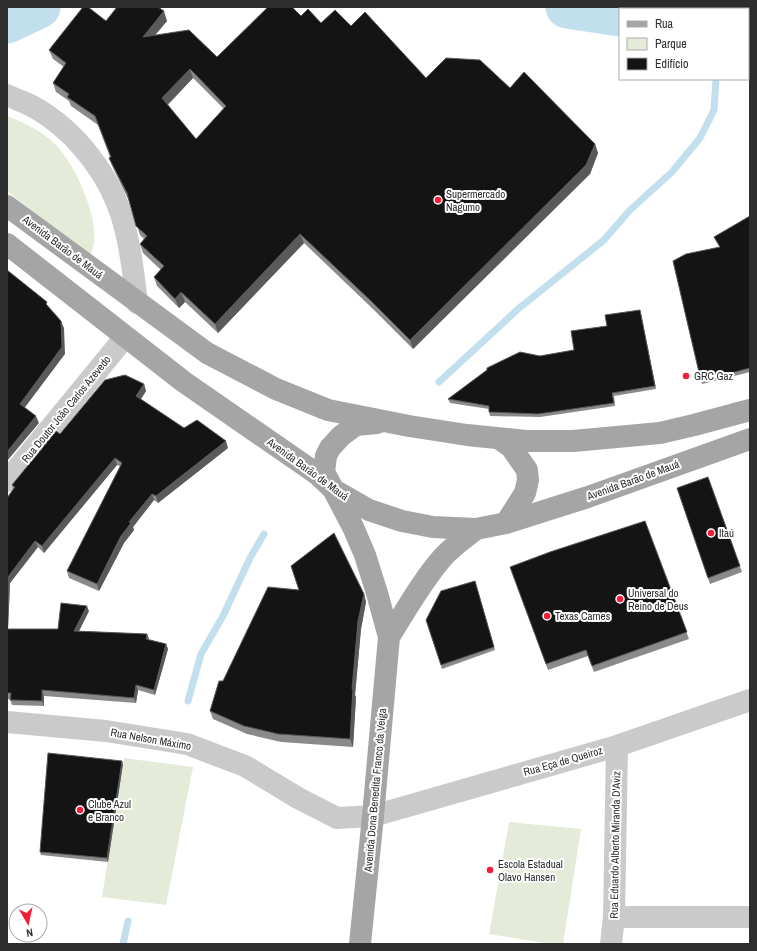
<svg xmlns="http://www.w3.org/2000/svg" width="757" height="951" viewBox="0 0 757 951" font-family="'Archivo Narrow',sans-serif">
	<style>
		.green { fill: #e4ecd9 }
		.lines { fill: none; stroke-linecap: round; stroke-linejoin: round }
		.stream { stroke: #c2dfee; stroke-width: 7 }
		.river { stroke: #c2dfee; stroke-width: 43 }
		.minor { stroke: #cacaca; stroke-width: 22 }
		.major { stroke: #a5a5a5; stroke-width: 22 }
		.wall { fill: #8a8a8a; fill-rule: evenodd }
		.shaded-wall { fill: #5a5a5a }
		.building { fill: #141414; stroke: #5a5a5a; fill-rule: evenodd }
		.poi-dot { fill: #f61d36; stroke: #fff; stroke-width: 1.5 }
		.labels { text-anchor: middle; stroke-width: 4; stroke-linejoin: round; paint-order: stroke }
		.poi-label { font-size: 11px; fill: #2d2d2d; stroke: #fff; text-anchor: start }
		.street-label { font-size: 11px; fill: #2d2d2d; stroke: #fff }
	</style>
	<rect width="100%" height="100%" fill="#fff"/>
	<path class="green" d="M7,116C23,122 40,130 53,142C73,160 98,214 94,242C94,247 91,252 90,256L7,191Z
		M124,758L193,767L166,905L102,897Z
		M509,822L581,829L563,944H550L489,934Z"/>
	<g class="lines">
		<path class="stream" d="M439,382L518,309L604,240L630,210L672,172L700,138L714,110L716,79
			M188,701L201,654L223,616L250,558L264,534
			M123,944L128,921"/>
		<path class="river" d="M567,7L620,15
			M7,22L39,7
			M748,31H750"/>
		<path class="minor" d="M7,95C15,99 24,102 32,106C76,130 111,176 124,224C131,249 134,277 137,303
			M7,481L125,337
			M7,722L106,731L187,744L245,766L298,798L337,818L373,816L617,746L750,700
			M614,917H750
			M611,944L614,917L617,746"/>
		<path class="major" d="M7,206L207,353L276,389L328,410L409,426L467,435L526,441H573L660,433L694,425L750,410
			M7,244L184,382L317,474L334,490L369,510L402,521L433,527L476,529L506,523L588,497L750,439
			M498,438L511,447L527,470L528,480L525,493L506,523
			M389,637C406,610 422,581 443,557C452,547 465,538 476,529
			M360,944L373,816L389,637L377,593L365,555L353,527L324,472L326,456L330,448L341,436L356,425L377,423"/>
	</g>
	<path class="wall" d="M301,16L321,23L351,26L426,78L510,88L595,144L598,153L590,174L413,349L374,310L304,243L218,333L185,302L179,308L157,286L154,277L161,270L143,253L140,244L144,239L140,235L128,199L113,168L109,158L110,157L98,125L71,106L69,101L56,92L53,83L64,67L53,59L49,50L106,21H167L155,35L217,57ZM193,78L224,109L196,139L168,105Z
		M750,216V372L702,384L701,381L720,247L714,237Z
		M641,314L656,389L614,396L615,406L540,417L490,416L489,412V409L450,403L448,399L540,356L574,350L607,326Z
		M144,384L146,391L141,399L184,428L228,448L158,503L154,500L133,527L134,530L124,543L99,591L69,578L67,571L120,466L117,465L44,553L38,547L10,583L8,629H58L89,611L79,631L147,634L149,640L166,644L168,649L155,695L138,690L136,703L44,696V706L12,705L10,699H7V498L13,489L12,485L60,434Z
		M708,477L742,572L710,584L677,488Z
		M645,521L689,639L594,672L588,656L548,670L510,567Z
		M475,581L495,650L442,669L426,620Z
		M299,590L364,594L366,602L361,629L355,695L356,697L353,747L281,742L247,734L213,719L210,711Z
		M123,764L108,862L41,855L40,852Z"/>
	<path class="shaded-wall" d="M164,11L167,21L146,46L143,37Z
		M190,69L193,78L165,107L162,98Z
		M595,144L598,153L590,174L413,349L410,340Z
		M300,234L304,243L218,333L215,324Z
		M181,292L185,302L179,308L175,299Z
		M640,310L641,314L656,389L655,386Z
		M61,321L64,328L65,354L23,410L20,404Z
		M144,384L146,391L139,402L136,396Z
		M36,416L39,423L7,461V452Z
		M226,441L228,448L158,503L156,496Z
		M115,458L117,465L44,553L42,546Z
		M152,494L154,500L133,527L134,530L124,543L99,591L97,584L129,522Z
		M35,541L38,547L10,583L8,629L7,626L8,577Z
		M364,594L366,602L361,629L355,695L356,697L353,747L350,739L352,689L358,621Z
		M87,606L89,611L76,637L74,631Z
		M147,634L149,639L148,644L146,639Z
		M166,644L168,649L155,695L154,690Z
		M136,685L138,690L136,703L134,698Z
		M42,690L44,696V706L42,701Z
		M122,761L123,764L108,862L107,858Z"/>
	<path class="building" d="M83,7H88L106,21L117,7H158L164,11L143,37L189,30L217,57L268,7H292L301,16L308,9L321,23L335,10L351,26L365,12L426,78L446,58L480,60L510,88L524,72L595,144L586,165L410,340L371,301L300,234L215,324L181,292L175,299L154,277L164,266L140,244L147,236L136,226L127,193L109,158L111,157L95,116L67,97L69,94L53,83L66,63L49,50ZM190,69L226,106L196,139L162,98Z
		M750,216V368L701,381L673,261L686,254L720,247L714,237Z
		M7,270L47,302L46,304L61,321L62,347L20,404L36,416L7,452Z
		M640,310L655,386L612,393L614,403L538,414L489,412V406L448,399L487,370V368L520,352L540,356L574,350L571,331L607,326L605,315Z
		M125,375L144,384L136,396L184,428L197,420L226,441L156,496L152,494L129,522L131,523L121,536L97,584L67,571L122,463L115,458L42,546L35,541L8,577L7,592V498L15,487L12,485L56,431L60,434L105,380Z
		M708,477L740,566L708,578L677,488Z
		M645,521L687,632L592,666L586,650L546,664L510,567L550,552Z
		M334,533L364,594L358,621L352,689H353L350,739L278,734L244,726L210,711L219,681H223L268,587L299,590L291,566Z
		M475,581L494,647L441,665L426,620L441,591Z
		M61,603L87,606L74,631L147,634L146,639L166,644L154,690L136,685L134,698L42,690V701L10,700L11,693H7V629H58Z
		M48,753L122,761L107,858L40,852Z"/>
	<g class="poi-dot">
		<circle cx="438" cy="200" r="4"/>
		<circle cx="686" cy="376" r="4"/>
		<circle cx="711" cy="533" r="4"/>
		<circle cx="620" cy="599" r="4"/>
		<circle cx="547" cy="616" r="4"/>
		<circle cx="80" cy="810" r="4"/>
		<circle cx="490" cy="870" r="4"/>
	</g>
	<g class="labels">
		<g class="poi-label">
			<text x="446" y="198">Supermercado<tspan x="446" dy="13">Nagumo</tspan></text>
			<text x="694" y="380">GRC Gaz</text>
			<text x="719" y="537">Itaú</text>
			<text x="628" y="597">Universal do<tspan x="628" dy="13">Reino de Deus</tspan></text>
			<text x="555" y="620">Texas Carnes</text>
			<text x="88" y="808">Clube Azul<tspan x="88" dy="13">e Branco</tspan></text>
			<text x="498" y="868">Escola Estadual<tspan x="498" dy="13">Olavo Hansen</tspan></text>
		</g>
		<g class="street-label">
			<text transform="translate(63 247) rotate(37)" y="4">Avenida Barão de Mauá</text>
			<text transform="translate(66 409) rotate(-51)" y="4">Rua Doutor João Carlos Azevedo</text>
			<text transform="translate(308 469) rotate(36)" y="4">Avenida Barão de Mauá</text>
			<text transform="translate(633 480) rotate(-20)" y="4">Avenida Barão de Mauá</text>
			<text transform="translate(151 739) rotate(10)" y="4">Rua Nelson Máximo</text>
			<text transform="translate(563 761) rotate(-16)" y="4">Rua Eça de Queiroz</text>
			<text transform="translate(375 790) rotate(-85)" y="4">Avenida Dona Benedita Franco da Veiga</text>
			<text transform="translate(615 845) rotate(-89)" y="4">Rua Eduardo Alberto Miranda D'Aviz</text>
		</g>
	</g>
	<rect width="757" height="951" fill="none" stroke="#2d2d2d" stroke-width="16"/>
	<rect x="619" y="8" width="130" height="72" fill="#ffffff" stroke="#ababab"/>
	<rect x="627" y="21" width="20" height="6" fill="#a5a5a5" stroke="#ababab"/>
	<text x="655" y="28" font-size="12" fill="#2d2d2d">Rua</text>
	<rect x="627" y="38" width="20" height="12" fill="#e4ecd9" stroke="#ababab"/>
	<text x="655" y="48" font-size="12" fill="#2d2d2d">Parque</text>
	<rect x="627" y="58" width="20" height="12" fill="#141414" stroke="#ababab"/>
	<text x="655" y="68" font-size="12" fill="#2d2d2d">Edifício</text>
	<g transform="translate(28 923) rotate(171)"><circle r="19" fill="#ffffff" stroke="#ababab"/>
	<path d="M0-3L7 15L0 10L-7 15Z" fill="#f61d36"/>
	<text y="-6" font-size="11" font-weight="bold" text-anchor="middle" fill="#2d2d2d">N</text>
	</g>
</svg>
